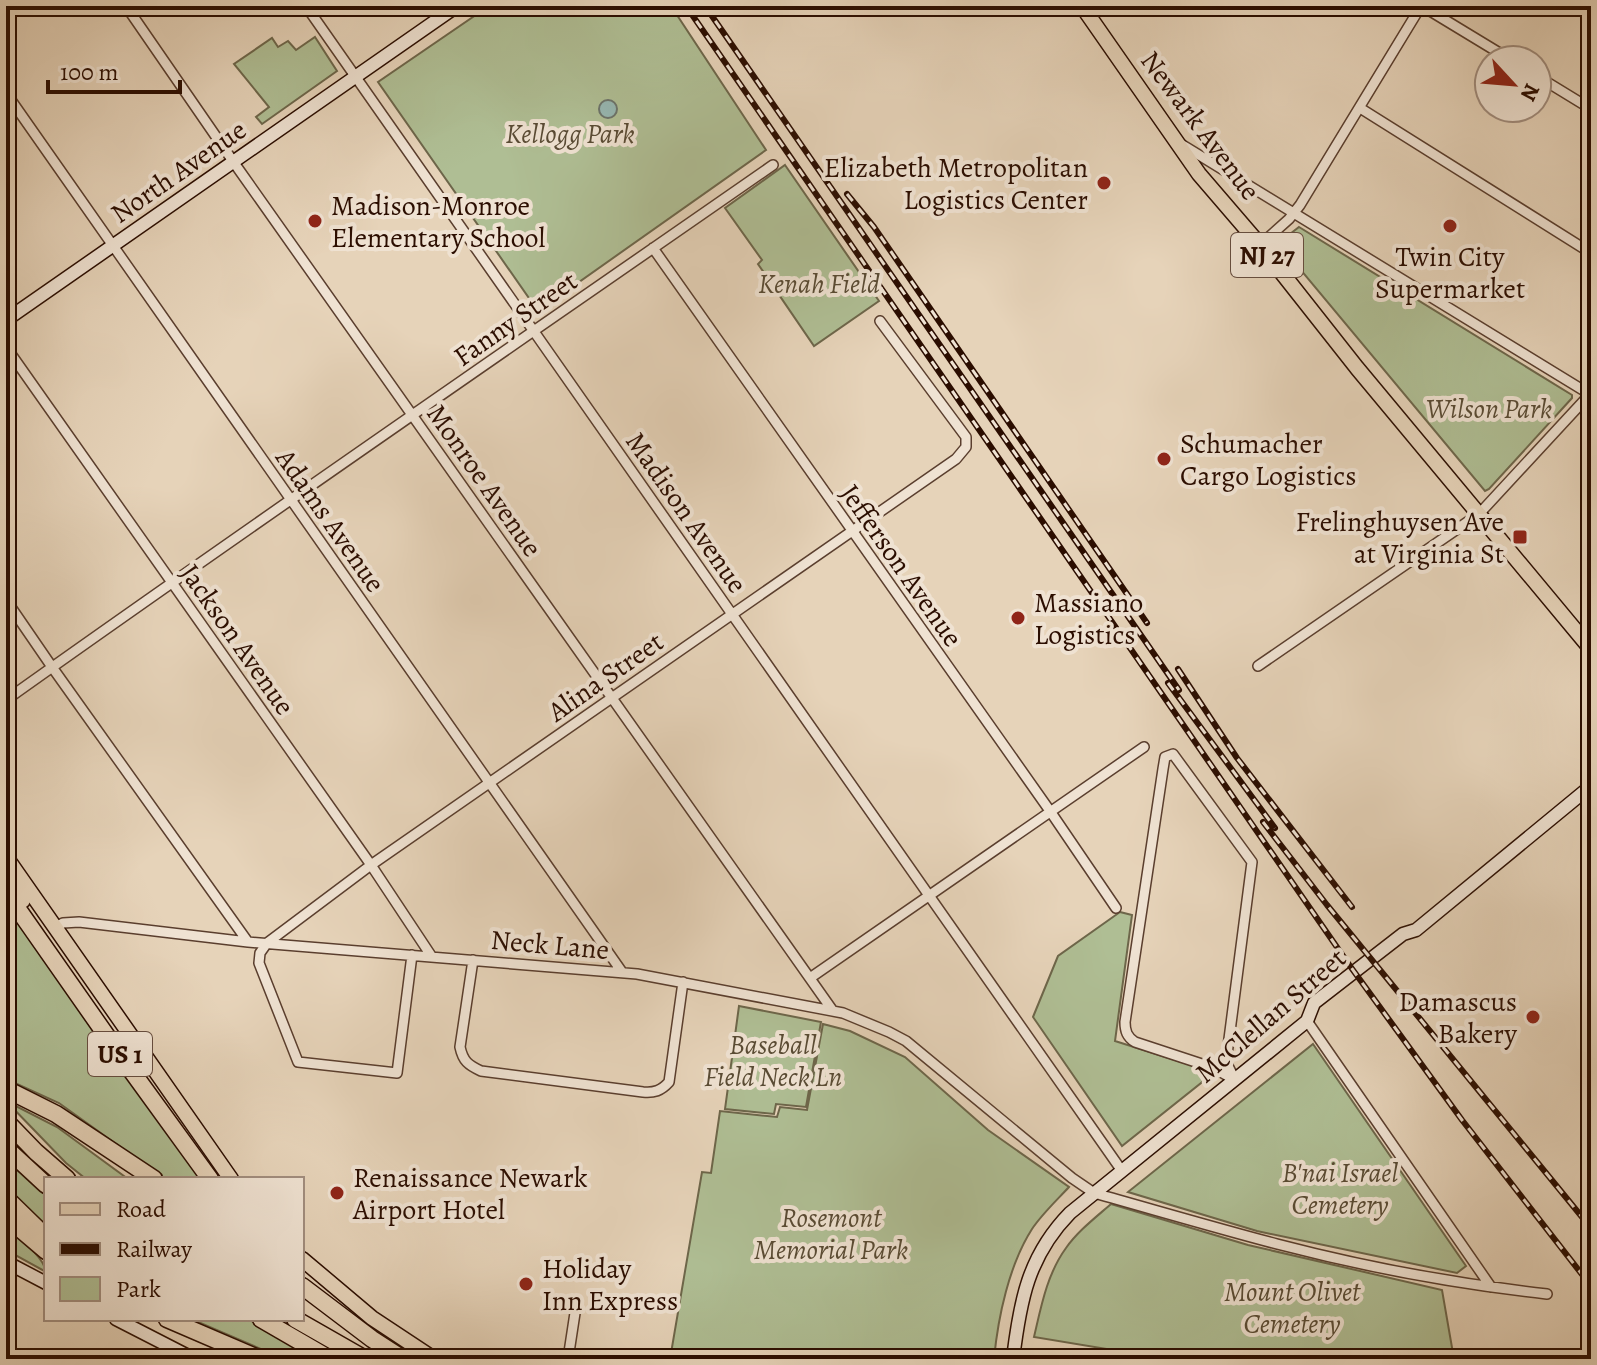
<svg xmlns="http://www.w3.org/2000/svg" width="1597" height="1365" viewBox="0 0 1597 1365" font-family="Alegreya,serif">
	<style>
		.green { fill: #afbe94; stroke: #6d664a; stroke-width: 2 }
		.water { fill: #96b7b2; stroke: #6b736b; stroke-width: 2 }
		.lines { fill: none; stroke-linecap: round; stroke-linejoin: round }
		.street-casing { stroke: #5a3e2e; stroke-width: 12 }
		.secondary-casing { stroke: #2b0d00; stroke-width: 15 }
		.primary-casing { stroke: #2b0d00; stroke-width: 17 }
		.highway-casing { stroke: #2b0d00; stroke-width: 19 }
		.street { stroke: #efe2d2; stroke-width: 9 }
		.secondary { stroke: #efe2d2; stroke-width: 12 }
		.primary { stroke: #e6d3b9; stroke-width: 14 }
		.highway { stroke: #e6d3b9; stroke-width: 16 }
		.rail-casing { stroke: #2b0d00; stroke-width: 6 }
		.rail { stroke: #efe2d2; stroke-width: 3; stroke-dasharray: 9; stroke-linecap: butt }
		.poi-dot { fill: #8f2418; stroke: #efe2d2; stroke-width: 3 }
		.labels { text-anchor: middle; stroke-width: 8; stroke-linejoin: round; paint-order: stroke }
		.shield { fill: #efe2d2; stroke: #664d3f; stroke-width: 2 }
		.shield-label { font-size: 26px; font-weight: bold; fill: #2b0d00 }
		.street-label { font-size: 28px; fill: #2b0d00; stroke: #efe2d2 }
		.park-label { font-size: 28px; font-style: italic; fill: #594b34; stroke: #efe2d2 }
		.poi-label { font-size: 28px; fill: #2b0d00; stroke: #efe2d2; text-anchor: start }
	</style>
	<rect width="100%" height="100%" fill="#e6d3b9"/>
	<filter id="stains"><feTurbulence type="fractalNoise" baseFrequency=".0025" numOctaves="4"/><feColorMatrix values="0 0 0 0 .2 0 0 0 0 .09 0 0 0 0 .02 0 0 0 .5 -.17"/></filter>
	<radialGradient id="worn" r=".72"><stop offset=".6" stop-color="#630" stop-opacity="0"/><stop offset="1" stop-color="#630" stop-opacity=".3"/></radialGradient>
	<path class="green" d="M489,6H671L766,150L538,311L378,82Z
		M315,37L337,71L262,124L256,117L269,107L234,64L272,38L278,47L288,41L296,50Z
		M785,165L879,301L814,346L758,264L762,260L725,208Z
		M1299,227L1572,395V398L1489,489L1485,491L1280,245L1281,241Z
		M6,901L203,1179H165L59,1103L6,1079Z
		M1120,912L1132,915L1115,1041L1210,1071L1211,1075L1122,1146L1033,1017L1058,956Z
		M739,1006L821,1022L806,1107L776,1104L774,1114L725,1109Z
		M823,1024L850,1031L905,1057L988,1130L1069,1187C1057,1200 1042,1214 1032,1229C1009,1265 998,1317 994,1359H670L702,1172L711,1173L720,1111L777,1117L780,1107L807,1110Z
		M1313,1044L1466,1266L1457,1273L1257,1231L1128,1192Z
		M6,1101L57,1127L128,1179H86L66,1163Z
		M6,1154L46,1192V1225L20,1203L6,1187Z
		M1111,1204L1248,1245L1442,1290L1454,1359H1167L1034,1337C1041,1307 1047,1274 1066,1248C1078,1231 1095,1218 1111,1204Z
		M6,1227C18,1238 44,1256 46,1272L6,1250Z
		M191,1319H248L319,1359H284Z"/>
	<path class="water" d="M599 109a9 9 0 1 1 18 0a9 9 0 1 1-18 0Z"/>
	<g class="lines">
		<g class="street-casing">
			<path id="street" d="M126,6L237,167L833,1011
				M306,6L1122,1171
				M1422,6L1511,60
				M1537,76L1591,109
				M6,93L622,972
				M1360,108L1591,253
				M1181,144L1591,395
				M1260,245L1289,219L1300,205L1421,6
				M653,248L1050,811L1116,908
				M6,347L371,865L432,957
				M6,600L52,667L248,942
				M1258,666L1479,514L1591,393
				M6,700C260,519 517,343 773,165
				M1173,754L1252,862L1226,1062L1235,1080L1214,1068L1135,1042C1127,1037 1125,1031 1125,1022L1163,769L1165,757Z
				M54,928L63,923L79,922L248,942L637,974L843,1013L889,1032L906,1041L1072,1178L1094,1193C1155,1210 1216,1228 1277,1244C1365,1267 1457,1284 1547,1294
				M412,955L397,1073L298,1062L259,963L260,953L267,943L371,865L956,459L966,447V437L880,321
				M473,960L460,1047C463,1061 468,1065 481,1071L643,1092C654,1093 661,1091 669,1082L683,982
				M810,978L1144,747
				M1307,1021L1491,1287
				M568,1359L575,1313"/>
		</g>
		<g class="secondary-casing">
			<path id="secondary" d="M6,320L457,6
				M6,1262L46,1283
				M116,1319L194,1359
				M1013,1359C1020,1301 1028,1256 1070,1213L1307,1021L1314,1003L1403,934L1416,930L1591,786"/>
		</g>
		<g class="primary-casing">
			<path id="primary" d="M1082,6L1199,174L1260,245L1357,368L1591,649
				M6,857L231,1179
				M302,1259L372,1318L434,1359"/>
		</g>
		<g class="highway-casing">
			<path id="highway" d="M6,874L22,900
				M6,892L120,1055L210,1179
				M6,1089L56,1114L154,1179
				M6,1121L36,1152L67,1179
				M6,1148L46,1185
				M6,1198L46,1237
				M6,1217L46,1251
				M302,1286L372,1339L403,1359
				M167,1319L260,1359
				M261,1319L330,1359
				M295,1319L365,1359"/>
		</g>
		<use href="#street" class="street"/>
		<use href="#secondary" class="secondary"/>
		<use href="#primary" class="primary"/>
		<use href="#highway" class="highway"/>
		<g class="rail-casing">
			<path id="rail" d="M686,6L1350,966L1462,1120L1591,1286
				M705,6L1179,690
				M847,194L874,227L1147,623
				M1178,669L1237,758L1352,907
				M1168,683L1275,828
				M1263,822L1327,905L1591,1228"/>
		</g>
		<use href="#rail" class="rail"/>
	</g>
	<g class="poi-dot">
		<circle cx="1104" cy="183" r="8"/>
		<circle cx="315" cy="221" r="8"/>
		<circle cx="1450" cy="226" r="8"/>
		<circle cx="1164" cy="459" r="8"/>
		<rect x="1512" y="529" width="16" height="16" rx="4"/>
		<circle cx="1018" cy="618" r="8"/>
		<circle cx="1533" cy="1017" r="8"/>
		<circle cx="337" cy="1193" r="8"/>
		<circle cx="526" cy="1284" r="8"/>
	</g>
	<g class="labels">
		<g class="shield">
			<rect x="1231" y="233" width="72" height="44" rx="6"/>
			<rect x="88" y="1032" width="64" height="44" rx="6"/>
		</g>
		<g class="shield-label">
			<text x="1267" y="264">NJ 27</text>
			<text x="120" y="1063">US 1</text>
		</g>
		<g class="street-label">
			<text transform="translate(1201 125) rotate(53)" y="10">Newark Avenue</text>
			<text transform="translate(178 171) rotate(-35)" y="10">North Avenue</text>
			<text transform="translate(515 318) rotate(-35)" y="10">Fanny Street</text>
			<text transform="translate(485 480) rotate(55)" y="10">Monroe Avenue</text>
			<text transform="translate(687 512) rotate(55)" y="10">Madison Avenue</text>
			<text transform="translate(331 520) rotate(55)" y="10">Adams Avenue</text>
			<text transform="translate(902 565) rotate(55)" y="10">Jefferson Avenue</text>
			<text transform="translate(238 639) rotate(55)" y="10">Jackson Avenue</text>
			<text transform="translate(605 676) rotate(-35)" y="10">Alina Street</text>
			<text transform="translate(550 944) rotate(5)" y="10">Neck Lane</text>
			<text transform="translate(1270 1015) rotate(-41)" y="10">McClellan Street</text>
		</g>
		<g class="park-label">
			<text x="570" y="143">Kellogg Park</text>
			<text x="819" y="293">Kenah Field</text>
			<text x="1489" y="418">Wilson Park</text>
			<text x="773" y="1054">Baseball<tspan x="773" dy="32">Field Neck Ln</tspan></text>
			<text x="1340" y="1182">B'nai Israel<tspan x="1340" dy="32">Cemetery</tspan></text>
			<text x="831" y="1227">Rosemont<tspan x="831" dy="32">Memorial Park</tspan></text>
			<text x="1292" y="1301">Mount Olivet<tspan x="1292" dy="32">Cemetery</tspan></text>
		</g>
		<g class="poi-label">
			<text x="1088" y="177" text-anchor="end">Elizabeth Metropolitan<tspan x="1088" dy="32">Logistics Center</tspan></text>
			<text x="331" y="215">Madison-Monroe<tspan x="331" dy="32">Elementary School</tspan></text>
			<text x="1450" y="266" text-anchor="middle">Twin City<tspan x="1450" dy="32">Supermarket</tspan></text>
			<text x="1180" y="453">Schumacher<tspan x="1180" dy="32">Cargo Logistics</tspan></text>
			<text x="1504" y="531" text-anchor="end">Frelinghuysen Ave<tspan x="1504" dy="32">at Virginia St</tspan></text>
			<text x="1034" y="612">Massiano<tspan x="1034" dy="32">Logistics</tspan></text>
			<text x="1517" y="1011" text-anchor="end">Damascus<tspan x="1517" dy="32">Bakery</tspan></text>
			<text x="353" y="1187">Renaissance Newark<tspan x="353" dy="32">Airport Hotel</tspan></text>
			<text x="542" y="1278">Holiday<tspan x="542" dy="32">Inn Express</tspan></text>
		</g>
	</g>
	<rect width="1597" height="1365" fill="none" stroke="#e6d3b9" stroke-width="32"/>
	<rect x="8" y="8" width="1581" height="1349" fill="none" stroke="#2b0d00" stroke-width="4"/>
	<rect x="16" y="16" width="1565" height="1333" fill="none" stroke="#2b0d00" stroke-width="2"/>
	<rect x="44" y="1177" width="260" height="144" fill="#efe2d2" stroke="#a18d7e" stroke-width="2"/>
	<rect x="60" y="1203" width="40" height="12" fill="#e6d3b9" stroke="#a18d7e" stroke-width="2"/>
	<text x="116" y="1217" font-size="24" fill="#2b0d00">Road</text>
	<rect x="60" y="1243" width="40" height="12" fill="#2b0d00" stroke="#a18d7e" stroke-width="2"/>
	<text x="116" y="1257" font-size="24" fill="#2b0d00">Railway</text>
	<rect x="60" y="1277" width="40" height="24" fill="#afbe94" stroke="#a18d7e" stroke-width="2"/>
	<text x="116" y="1297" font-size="24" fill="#2b0d00">Park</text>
	<g transform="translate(1513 84) rotate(116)"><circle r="38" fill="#efe2d2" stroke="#a18d7e" stroke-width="2"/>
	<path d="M0-6L14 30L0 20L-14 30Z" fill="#8f2418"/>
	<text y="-12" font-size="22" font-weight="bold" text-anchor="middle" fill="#2b0d00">N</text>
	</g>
	<path d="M48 80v12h132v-12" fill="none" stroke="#2b0d00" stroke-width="4"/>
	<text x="60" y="80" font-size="24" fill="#2b0d00" stroke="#efe2d2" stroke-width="6" paint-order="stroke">100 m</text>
	<rect width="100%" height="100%" filter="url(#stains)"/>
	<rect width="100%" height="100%" fill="url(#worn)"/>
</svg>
